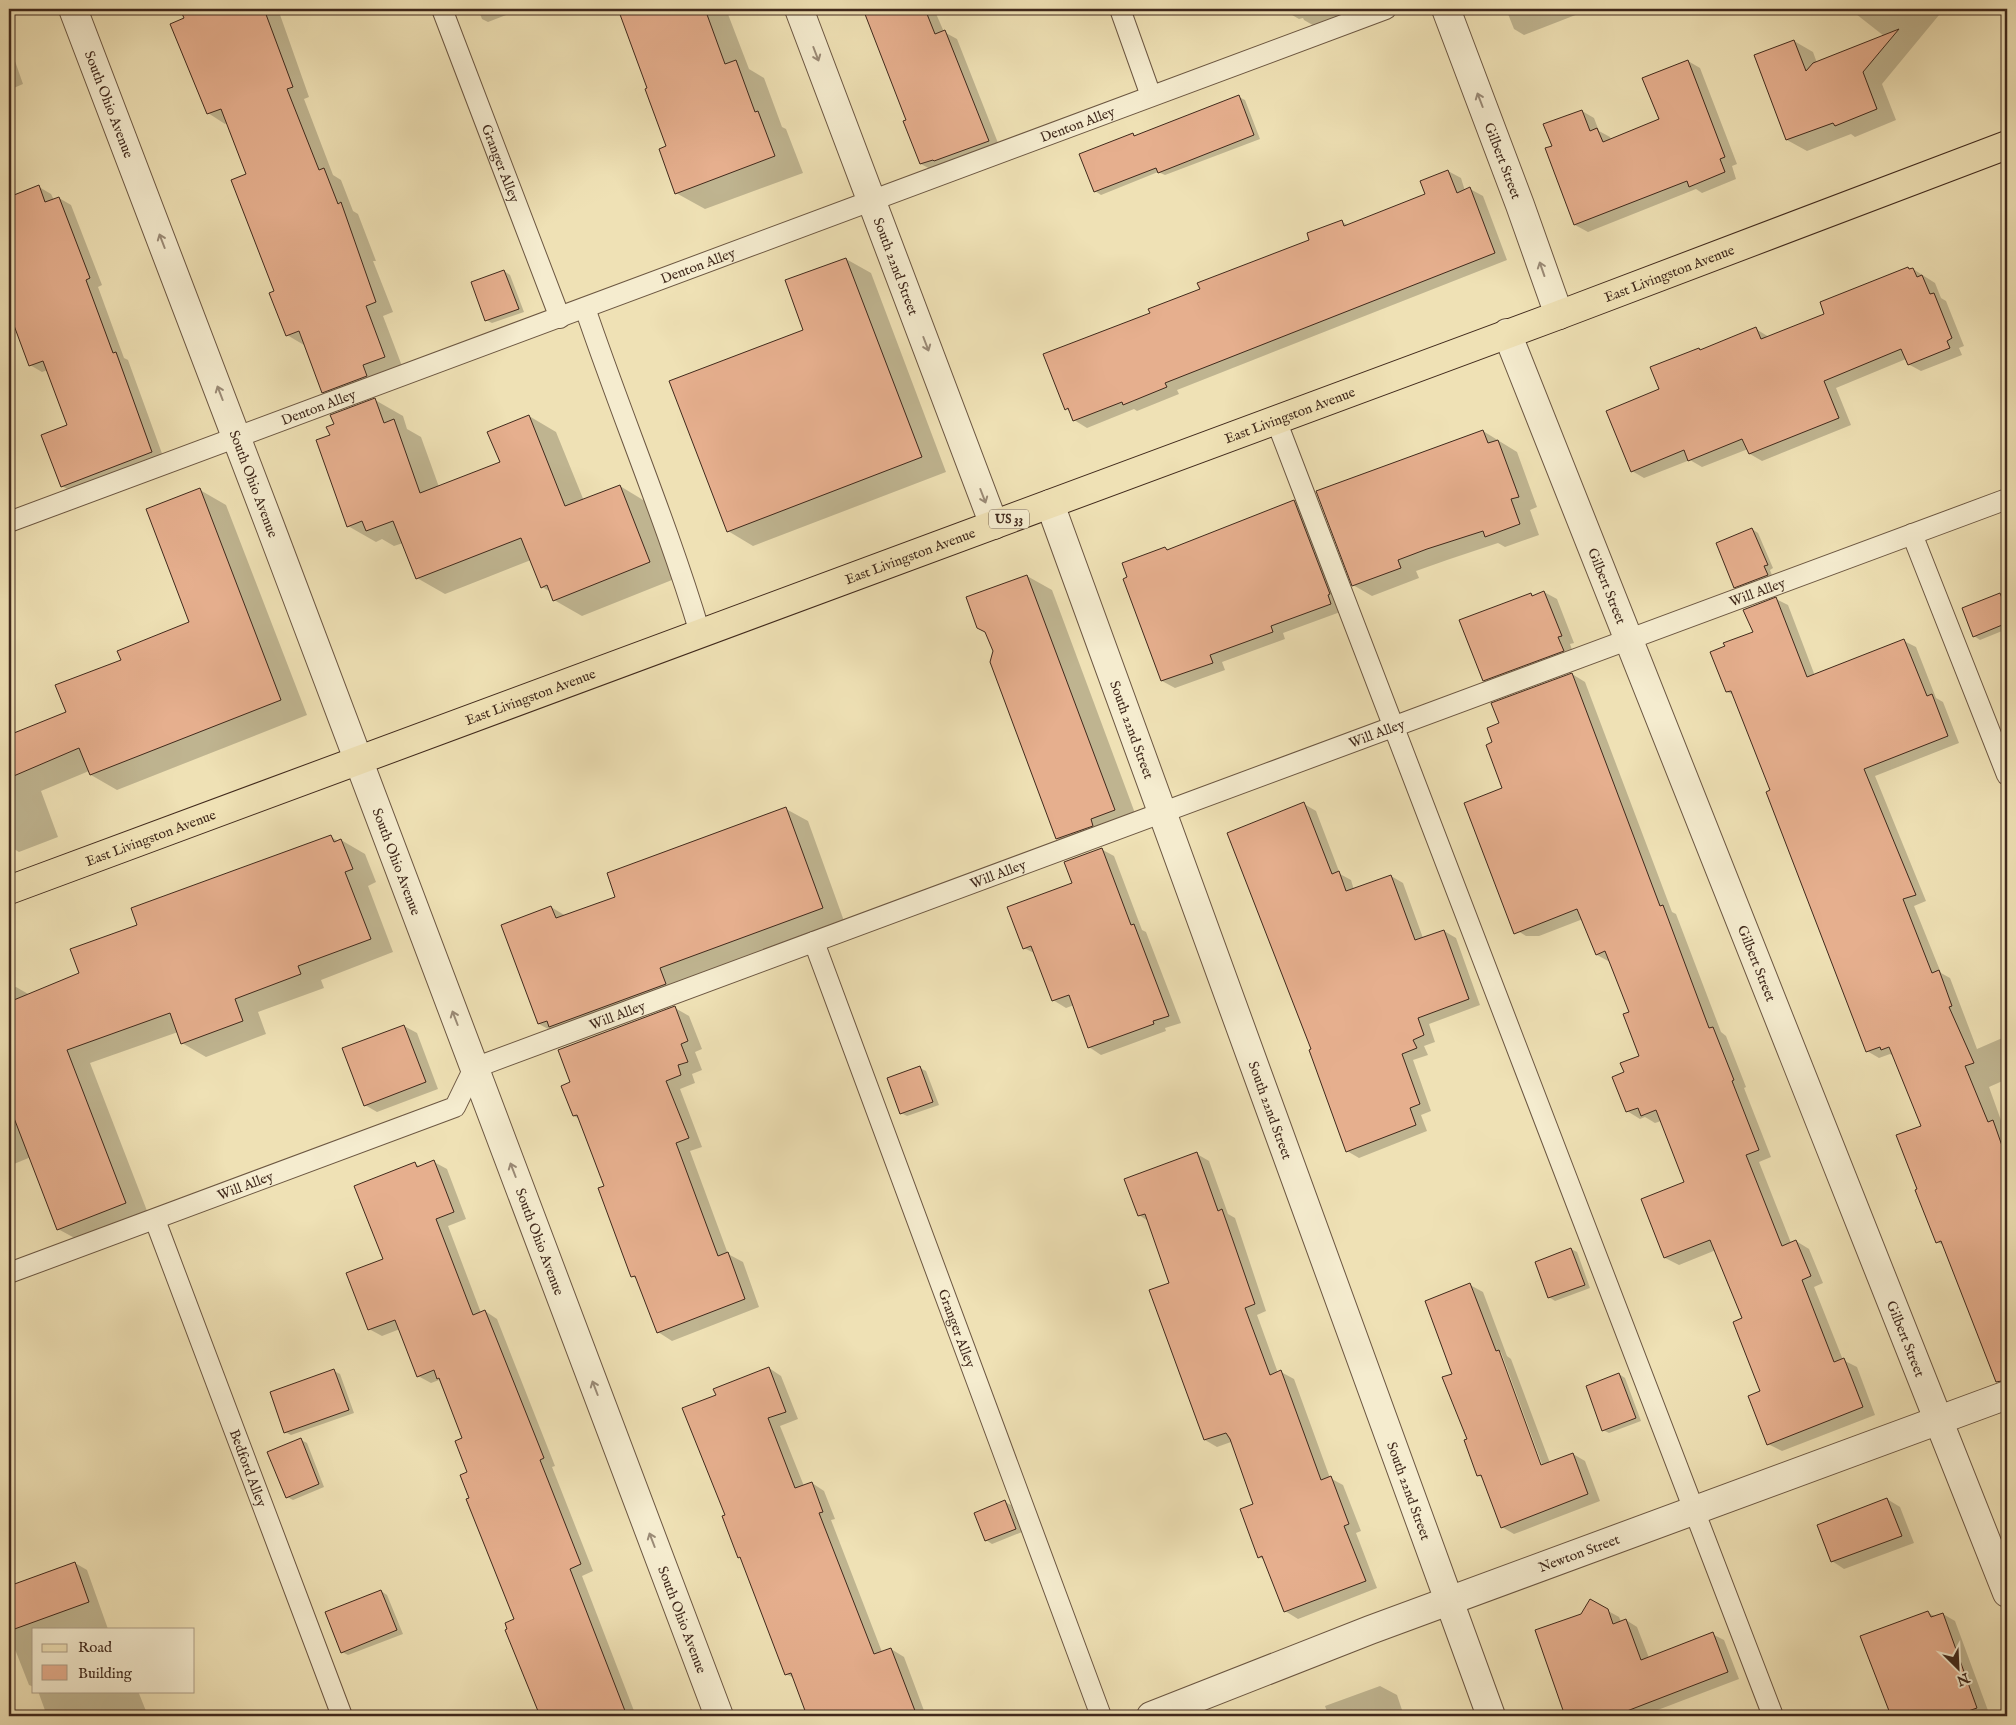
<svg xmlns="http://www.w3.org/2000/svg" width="2016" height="1725" viewBox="0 0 2016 1725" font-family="'IM FELL English',serif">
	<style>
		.shadow { fill: #0003; fill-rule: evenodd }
		.building { fill: #e6af8e; stroke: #40291c }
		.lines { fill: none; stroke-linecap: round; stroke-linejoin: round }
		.service-casing { stroke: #6c5742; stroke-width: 22 }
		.minor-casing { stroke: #6c5742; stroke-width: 30 }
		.tertiary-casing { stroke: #6c5742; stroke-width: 30 }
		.primary-casing { stroke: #40291c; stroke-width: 30 }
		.service { stroke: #f5eccf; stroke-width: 20 }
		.minor { stroke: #f5eccf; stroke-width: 28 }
		.tertiary { stroke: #f5eccf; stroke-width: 28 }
		.primary { stroke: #efe1b5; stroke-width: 28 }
		.oneway { stroke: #9a8a76 }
		.labels { text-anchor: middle; stroke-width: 5; stroke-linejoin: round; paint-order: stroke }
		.shield { fill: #f5eccf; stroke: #766452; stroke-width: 1 }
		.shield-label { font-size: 12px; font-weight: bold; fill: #40291c }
		.street-label { font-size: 14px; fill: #40291c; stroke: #f5eccf }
	</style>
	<rect width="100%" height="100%" fill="#efe1b5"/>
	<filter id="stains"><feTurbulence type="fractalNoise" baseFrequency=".004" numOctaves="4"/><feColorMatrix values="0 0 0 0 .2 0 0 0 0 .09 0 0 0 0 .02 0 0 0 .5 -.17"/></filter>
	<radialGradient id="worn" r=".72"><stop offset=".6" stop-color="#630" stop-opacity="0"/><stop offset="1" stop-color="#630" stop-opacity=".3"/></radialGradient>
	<path class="shadow" d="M186,9H278L309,97L304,99L333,175L341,180L353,211L358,214L376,261H373L393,312L383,316L402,366L340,402L323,392L304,345L287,335L247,175L227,123L225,124L208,113L186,19L188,13Z
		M478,9H522L488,22L482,19Z
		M619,9H726L749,69L764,78L782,127L786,129L803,173L705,209L676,193L668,147L649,89Z
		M863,9H934L944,32L957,39L1000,148L934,171L921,164L905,122L908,120Z
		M1286,9H1364L1316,27L1304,20L1303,18L1299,19L1287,12Z
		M1506,9H1591L1524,35L1514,29Z
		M1861,9H1944L1882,84L1896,120L1855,137L1851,134L1807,151L1787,140L1755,56L1794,41L1813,52L1817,63L1884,36L1856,14Z
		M9,44L23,84L9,90Z
		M1688,61L1700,68L1737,164L1732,166L1736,179L1702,193L1696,189L1588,232L1575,225L1546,149L1553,147L1582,111L1594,118L1599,131L1610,137L1611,140L1661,120Z
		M1239,97L1245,100L1260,139L1165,175L1158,172L1101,195L1095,191L1133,134L1136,136Z
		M1448,171L1461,178L1465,191L1470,189L1483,196L1507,260L1177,390L1179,394L1137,411L1134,409L1087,428L1074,420L1070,411L1066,409L1151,314L1311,240L1341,221L1349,226L1427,195Z
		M39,187L51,194L54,200L59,198L71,205L102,285L98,287L124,358L128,360L164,459L74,493L62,486L69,426L48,370L42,372L30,365L12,316L9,314V198Z
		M846,259L871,273L946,472L753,546L728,531L805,330Z
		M1913,269L1935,283L1941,298L1946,301L1964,346L1959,348L1962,355L1921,371L1908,364L1906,359L1836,388L1851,425L1762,461L1750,454L1748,449L1702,467L1690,460L1644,478L1632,471L1661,390L1699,349L1702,351L1756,329L1769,337L1826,315Z
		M504,271L510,275L524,312L492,323L486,320Z
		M375,400L403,416L407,429L421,437L439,487L501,463L529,416L556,432L584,501L620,486L648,503L677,578L582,616L554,600L551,592L542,587L531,560L445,594L417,578L403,543L394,546L382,539L376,542L348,526L331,436L335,425Z
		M1483,431L1517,452L1537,507L1530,510L1539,535L1505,547L1498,543L1447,560L1416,571L1419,578L1372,596L1353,585Z
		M200,490L226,505L307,715L117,790L91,775L89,771L41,791L58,837L19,852L9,846V730L15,734L67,713L123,661L191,623Z
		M1294,501L1306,508L1343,611L1283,633L1285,639L1222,662L1225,670L1175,688L1162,681L1165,548L1169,550Z
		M1752,529L1758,533L1773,568L1770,570L1773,578L1741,590L1735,587Z
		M1027,576L1052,590L1139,824L1082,853L1057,838Z
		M1544,592L1557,599L1574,643L1570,644L1575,658L1496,687L1484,680L1531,594L1534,596Z
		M2000,594L2006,598L2007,601V629L1980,640L1974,636Z
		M1776,599L1788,605L1815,676L1904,641L1916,647L1936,698L1943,702L1959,743L1875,776L1926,901L1914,906L1941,973L1950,978L1977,1049L2007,1036V1079L1989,1087L2007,1137V1363L1999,1366L1945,1246L1937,1242L1922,1127L1894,1056L1890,1054L1879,1058L1867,1051L1772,791L1734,695L1727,692L1754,632Z
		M1572,674L1585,682L1672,912L1676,914L1721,1032L1726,1036L1746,1087L1744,1088L1771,1157L1759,1162L1791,1243L1796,1241L1809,1249L1823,1283L1814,1287L1843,1360L1857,1367L1875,1415L1782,1451L1768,1444L1762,1392L1743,1319L1716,1250L1679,1265L1665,1258L1643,1200L1685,1183L1661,1121L1655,1123L1645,1117L1640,1119L1627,1111L1640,1056L1631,1012L1610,962L1597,955L1583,919L1539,936H1526L1513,928L1504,789L1494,743L1500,724Z
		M1304,804L1316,811L1340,874L1351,880L1354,890L1391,876L1403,883L1423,938L1444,931L1456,938L1480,1005L1429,1024L1435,1042L1424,1046L1428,1055L1413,1060L1431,1111L1421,1115L1427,1131L1359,1158L1347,1151L1313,1050Z
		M786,809L808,821L844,921L561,1036L539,1024L551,907L566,916L617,898Z
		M331,837L338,841L341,840L365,854L376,882L368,886L393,952L321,980L324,988L258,1012L266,1034L206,1057L182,1043L178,1032L90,1063L149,1216L82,1242L58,1229L31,1157L9,1166V1073L18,1069L9,1046V990L16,987L30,995L80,974L139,925Z
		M1101,849L1114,856L1142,930L1146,932L1181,1023L1165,1028L1166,1031L1101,1055L1089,1047L1074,1005L1066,1008L1053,1000L1036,954L1024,948Z
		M675,1008L689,1016L702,1049L695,1052L702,1070L692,1074L695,1083L680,1089L702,1147L690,1151L728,1254L743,1262L759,1307L672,1341L658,1332L637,1279L632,1276L606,1187L581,1120L574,1116L572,1083Z
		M404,1026L417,1033L438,1089L377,1112L365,1105Z
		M920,1068L926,1071L939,1105L907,1116L901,1113Z
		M1197,1154L1209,1161L1228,1214L1235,1218L1266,1311L1257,1315L1278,1373L1281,1372L1294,1379L1330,1478L1343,1485L1361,1531L1356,1533L1377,1588L1298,1619L1285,1611L1265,1560L1259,1557L1255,1505L1231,1442L1217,1447L1205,1440L1171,1283L1148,1221L1139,1215Z
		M434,1162L447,1169L466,1219L448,1226L481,1313L485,1311L497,1319L555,1466L552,1467L593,1571L582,1576L636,1716H540L507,1631L515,1620L469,1472L464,1439L439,1380L431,1383L418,1376L400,1329L382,1336L369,1329L385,1260L415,1164L421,1167Z
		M1571,1249L1577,1252L1590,1288L1555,1301L1549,1297Z
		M1470,1285L1483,1292L1507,1356L1511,1359L1550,1463L1573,1454L1585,1461L1600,1501L1514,1534L1502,1527L1483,1478L1478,1475L1454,1374ZM1498,1352H1501L1544,1470L1542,1471Z
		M769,1368L781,1376L798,1419L780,1426L804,1486L812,1483L824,1491L835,1519L831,1520L882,1652L891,1649L904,1657L926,1716H808L794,1678L786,1674L741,1558L739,1557L727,1516L718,1396Z
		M334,1371L340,1374L354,1413L291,1435L285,1432Z
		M1619,1374L1625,1378L1641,1421L1609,1433L1603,1430Z
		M301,1440L307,1443L324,1487L293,1500L287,1497Z
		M1887,1499L1900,1507L1914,1543L1844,1569L1832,1561Z
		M1005,1502L1011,1505L1022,1532L992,1544L986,1540Z
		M75,1563L87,1570L108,1629H34V1687L29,1685L9,1634V1588Z
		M381,1591L387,1595L403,1634L348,1655L342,1652Z
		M1590,1601L1619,1617L1621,1622L1626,1620L1637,1627L1649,1658L1712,1634L1724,1640L1739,1679L1655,1711L1657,1716H1566L1536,1631L1581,1615Z
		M1928,1613L1935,1616L1943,1614L1955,1621L1990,1716H1892L1862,1637Z
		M1380,1686L1397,1695L1404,1716H1323L1328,1714L1325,1706Z
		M38,1691H138L148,1716H47Z"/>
	<path class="building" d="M180,9H264L293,87L287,89L319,170L324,168L338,204L341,202L376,302L366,306L385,357L363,365L367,376L322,393L299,331L286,336L269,293L274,291L231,180L246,174L221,109L207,114L170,24L184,18Z
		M618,9H705L725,64L736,60L755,112L758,111L775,156L675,194L659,149L666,146L645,89L647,88Z
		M863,9H925L935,34L945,30L989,141L934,161L933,160L920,164L903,121L906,120Z
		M1899,29L1863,72L1877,109L1835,126L1833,123L1786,140L1754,55L1794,40L1806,71L1813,63Z
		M1688,60L1725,157L1720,159L1725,172L1689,187L1687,181L1574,225L1545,148L1552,146L1543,124L1582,110L1590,131L1597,128L1603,142L1659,119L1642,78Z
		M1239,95L1254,135L1158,173L1156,168L1094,192L1079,154L1133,133L1134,136Z
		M1448,170L1457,193L1470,187L1495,253L1165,383L1167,387L1123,405L1122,402L1073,421L1068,408L1065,410L1043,354L1150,313L1148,309L1200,289L1197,283L1309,240L1307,233L1342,220L1344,226L1425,194L1420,181Z
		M39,185L45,202L59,197L90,278L86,280L113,353L116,352L152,452L61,487L41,435L67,425L43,361L29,366L9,312V197Z
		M846,258L922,457L727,532L669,381L803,330L785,280Z
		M1908,267L1909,269L1913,268L1917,277L1922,275L1930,294L1934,293L1952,338L1947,341L1950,348L1908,365L1901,349L1824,381L1839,418L1749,454L1742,439L1688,461L1684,450L1631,472L1606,411L1659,389L1650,367L1699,348L1700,350L1756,327L1761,339L1824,314L1820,302Z
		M504,270L519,309L485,321L471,282Z
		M375,398L384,423L394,419L420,493L500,462L487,432L529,415L565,506L620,485L650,562L553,601L547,585L541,588L521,538L416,579L393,521L366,531L362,521L347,527L316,440L330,435L326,427L334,424L330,415Z
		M1483,430L1488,443L1498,440L1519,497L1511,499L1520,524L1485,537L1483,531L1427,549L1398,560L1401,568L1352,586L1316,491Z
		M200,488L281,700L90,775L79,748L9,778V735L66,712L55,685L121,660L117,651L189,622L146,509Z
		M1294,500L1330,594L1328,595L1331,604L1271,626L1273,632L1210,655L1213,663L1161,681L1123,579L1127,577L1122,563L1165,547L1167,550Z
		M1752,528L1768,565L1764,566L1768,575L1734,588L1716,543Z
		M1027,575L1115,810L1091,819L1093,826L1056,839L990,662L993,651L985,632L977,628L966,597Z
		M1544,591L1562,636L1558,637L1564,651L1483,681L1459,620L1531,593L1532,596Z
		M2000,593L2007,611V623L1973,637L1962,608Z
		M1776,597L1807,677L1904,639L1927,696L1932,694L1948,736L1864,769L1916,895L1903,899L1932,973L1939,970L1952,1006L1949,1007L1974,1063L1965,1066L1988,1122L1993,1120L2007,1160V1380L1996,1382L1941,1241L1936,1243L1915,1190L1917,1189L1896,1135L1921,1126L1889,1047L1881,1050L1880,1047L1866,1052L1766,792L1770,790L1731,691L1726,692L1710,652L1725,646L1723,643L1753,632L1743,610Z
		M1572,673L1660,906L1663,905L1709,1028L1713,1027L1734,1080L1732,1081L1759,1150L1746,1155L1782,1246L1796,1240L1811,1276L1802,1280L1834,1362L1844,1358L1863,1407L1767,1445L1748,1396L1760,1391L1733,1322L1742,1318L1710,1240L1664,1258L1641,1199L1684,1182L1656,1110L1641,1116L1638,1108L1626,1112L1612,1077L1624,1072L1620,1063L1639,1056L1623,1014L1629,1012L1605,951L1596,955L1577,909L1514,934L1464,803L1502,788L1486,745L1492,742L1487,728L1499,723L1491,703Z
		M1304,802L1332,874L1339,871L1346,891L1391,875L1415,940L1444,930L1469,999L1418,1018L1424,1035L1413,1040L1417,1048L1402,1054L1420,1104L1410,1108L1416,1125L1346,1152L1309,1050L1311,1049L1227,833Z
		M786,807L823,908L660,968L666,984L549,1027L547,1021L538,1024L501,925L551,906L556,918L615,897L607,873Z
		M331,835L334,842L341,839L353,869L345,872L371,939L298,966L301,974L235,999L243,1021L181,1044L170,1013L67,1050L126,1203L57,1230L9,1105V1002L79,973L70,949L137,925L131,908Z
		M1102,848L1131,925L1134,924L1169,1016L1153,1021L1154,1024L1088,1048L1069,995L1052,1001L1031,946L1023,949L1007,907L1072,883L1064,862Z
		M675,1006L688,1041L681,1044L688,1062L678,1065L681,1075L666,1081L689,1138L676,1143L718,1256L728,1252L745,1299L657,1333L635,1276L631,1277L598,1188L604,1186L577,1115L573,1116L561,1086L570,1082L558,1050Z
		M404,1025L426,1082L364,1106L342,1048Z
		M920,1066L933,1102L900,1114L887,1078Z
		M1197,1152L1218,1211L1222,1209L1255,1304L1245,1308L1270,1375L1281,1370L1321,1480L1331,1476L1349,1524L1344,1526L1366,1581L1284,1612L1262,1556L1258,1558L1240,1509L1253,1504L1230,1439L1226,1433L1204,1440L1149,1290L1169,1283L1145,1214L1138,1216L1124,1179Z
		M434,1160L454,1212L436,1219L473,1315L485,1310L544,1458L540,1460L581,1564L570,1569L627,1716H540L505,1630L507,1629L505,1623L514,1619L466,1499L469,1498L460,1475L467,1472L455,1441L462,1438L439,1378L437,1379L434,1370L417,1377L395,1320L368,1330L346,1273L383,1259L354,1186L415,1162L417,1167Z
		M1571,1248L1585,1285L1548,1298L1535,1262Z
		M1470,1283L1496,1351L1499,1350L1541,1465L1573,1453L1588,1494L1501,1528L1481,1475L1477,1476L1464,1440L1467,1439L1442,1377L1452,1374L1425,1301Z
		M769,1367L786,1412L768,1418L795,1488L812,1482L823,1512L819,1513L874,1654L891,1648L917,1716H807L791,1673L785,1675L740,1557L738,1558L722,1516L725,1515L682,1408L716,1395L713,1389Z
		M334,1369L349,1410L284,1433L270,1392Z
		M1619,1373L1636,1418L1602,1431L1586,1386Z
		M301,1438L319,1484L286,1498L267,1452Z
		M1887,1498L1902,1536L1831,1562L1817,1525Z
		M1005,1500L1016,1529L985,1541L974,1513Z
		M75,1562L89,1602L9,1631V1586Z
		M381,1590L397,1630L341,1653L325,1612Z
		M1590,1599L1608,1609L1613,1624L1626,1619L1641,1660L1713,1632L1728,1672L1614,1716H1565L1535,1630L1581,1614Z
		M1928,1611L1931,1617L1943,1613L1977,1708L1954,1716H1891L1860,1636Z"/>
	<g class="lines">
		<g class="service-casing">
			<g id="service">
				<path id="s1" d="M442,9L560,318"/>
				<path d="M1120,9L1151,96"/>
				<path d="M585,308C622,417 667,523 700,633"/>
				<path d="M1276,420L1773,1716"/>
				<path id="s2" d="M9,522L1386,9"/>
				<path d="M1912,534L2007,775"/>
				<path id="s3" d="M814,942L1101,1716"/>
				<path id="s4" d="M155,1220L342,1716"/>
				<path id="s5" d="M9,1273L455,1107L474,1068L2007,499"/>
			</g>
		</g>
		<g class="minor-casing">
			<g id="minor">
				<path id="s6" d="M799,9L994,525"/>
				<path id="s7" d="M1446,9L1520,205L1559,315"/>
				<path id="s8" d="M1507,333L2007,1593"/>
				<path id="s9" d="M1050,504L1491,1716"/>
				<path id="s10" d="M1151,1716L1370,1630L2007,1395"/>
			</g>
		</g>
		<g class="tertiary-casing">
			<g id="tertiary">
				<path id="s11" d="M73,9C291,577 504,1147 719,1716"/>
			</g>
		</g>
		<g class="primary-casing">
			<g id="primary">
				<path id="s12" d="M9,890L1559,315L2007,145"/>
			</g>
		</g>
		<use href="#service" class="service"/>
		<use href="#minor" class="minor"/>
		<use href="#tertiary" class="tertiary"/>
		<use href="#primary" class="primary"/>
	</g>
	<defs><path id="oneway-shaft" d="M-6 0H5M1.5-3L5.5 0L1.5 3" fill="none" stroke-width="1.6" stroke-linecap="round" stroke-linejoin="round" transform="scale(1.25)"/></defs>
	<g class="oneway">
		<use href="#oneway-shaft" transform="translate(816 54) rotate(69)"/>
		<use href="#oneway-shaft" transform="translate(1480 100) rotate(-111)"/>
		<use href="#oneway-shaft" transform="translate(162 241) rotate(-111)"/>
		<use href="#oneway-shaft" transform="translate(1542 269) rotate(-109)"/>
		<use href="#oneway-shaft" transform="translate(926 344) rotate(69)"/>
		<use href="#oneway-shaft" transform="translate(220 393) rotate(-111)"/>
		<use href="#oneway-shaft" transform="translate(983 496) rotate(69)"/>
		<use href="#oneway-shaft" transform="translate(455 1018) rotate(-111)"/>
		<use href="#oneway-shaft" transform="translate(513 1170) rotate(-111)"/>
		<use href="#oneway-shaft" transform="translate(595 1388) rotate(-111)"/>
		<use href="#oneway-shaft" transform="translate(652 1540) rotate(-111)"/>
	</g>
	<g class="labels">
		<rect class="shield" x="989" y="509.5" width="40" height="19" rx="4"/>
		<g class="shield-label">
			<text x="1009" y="523">US 33</text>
		</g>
		<g class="street-label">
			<text dy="5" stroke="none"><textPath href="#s11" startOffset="102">South Ohio Avenue</textPath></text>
			<text dy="5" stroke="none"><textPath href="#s2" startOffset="1140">Denton Alley</textPath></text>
			<text dy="5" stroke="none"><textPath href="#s7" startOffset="162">Gilbert Street</textPath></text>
			<text dy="5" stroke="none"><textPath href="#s1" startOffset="165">Granger Alley</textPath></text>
			<text dy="5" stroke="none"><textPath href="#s2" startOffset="735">Denton Alley</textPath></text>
			<text dy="5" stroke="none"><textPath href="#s6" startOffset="275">South 22nd Street</textPath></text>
			<text dy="5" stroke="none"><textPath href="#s12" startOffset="1771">East Livingston Avenue</textPath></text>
			<text dy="5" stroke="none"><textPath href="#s2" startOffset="330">Denton Alley</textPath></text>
			<text dy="5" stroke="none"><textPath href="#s12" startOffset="1366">East Livingston Avenue</textPath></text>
			<text dy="5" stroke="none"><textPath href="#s11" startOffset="508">South Ohio Avenue</textPath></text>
			<text dy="5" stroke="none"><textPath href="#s12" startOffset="961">East Livingston Avenue</textPath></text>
			<text dy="5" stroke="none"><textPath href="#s8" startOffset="272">Gilbert Street</textPath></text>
			<text dy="5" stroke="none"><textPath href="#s5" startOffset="1888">Will Alley</textPath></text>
			<text dy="5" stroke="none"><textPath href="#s12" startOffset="556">East Livingston Avenue</textPath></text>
			<text dy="5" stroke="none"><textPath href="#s9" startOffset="240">South 22nd Street</textPath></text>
			<text dy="5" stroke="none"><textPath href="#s5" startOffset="1482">Will Alley</textPath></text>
			<text dy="5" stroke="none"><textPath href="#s12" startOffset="151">East Livingston Avenue</textPath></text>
			<text dy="5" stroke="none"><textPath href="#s11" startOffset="912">South Ohio Avenue</textPath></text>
			<text dy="5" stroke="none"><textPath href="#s5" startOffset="1078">Will Alley</textPath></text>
			<text dy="5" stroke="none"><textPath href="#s8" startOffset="678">Gilbert Street</textPath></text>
			<text dy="5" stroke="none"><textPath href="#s5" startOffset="672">Will Alley</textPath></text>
			<text dy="5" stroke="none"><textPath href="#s9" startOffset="645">South 22nd Street</textPath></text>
			<text dy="5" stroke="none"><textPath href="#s5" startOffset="252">Will Alley</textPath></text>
			<text dy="5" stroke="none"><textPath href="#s11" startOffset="1318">South Ohio Avenue</textPath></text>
			<text dy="5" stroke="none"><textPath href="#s3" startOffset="412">Granger Alley</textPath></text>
			<text dy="5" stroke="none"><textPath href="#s8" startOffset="1082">Gilbert Street</textPath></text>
			<text dy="5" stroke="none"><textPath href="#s4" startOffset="265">Bedford Alley</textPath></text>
			<text dy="5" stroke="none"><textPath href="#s9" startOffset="1050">South 22nd Street</textPath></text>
			<text dy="5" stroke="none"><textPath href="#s10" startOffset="458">Newton Street</textPath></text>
			<text dy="5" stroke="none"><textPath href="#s11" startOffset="1722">South Ohio Avenue</textPath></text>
		</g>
	</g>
	<rect width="2016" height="1725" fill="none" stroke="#efe1b5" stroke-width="30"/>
	<rect x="10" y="10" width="1996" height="1705" fill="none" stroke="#40291c" stroke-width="2.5"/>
	<rect x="15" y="15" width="1986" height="1695" fill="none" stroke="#40291c"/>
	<rect x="32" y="1628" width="162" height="65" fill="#f5eccf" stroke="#ad9e87"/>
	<rect x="42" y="1644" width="25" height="8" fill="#efe1b5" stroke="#ad9e87"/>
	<text x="78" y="1652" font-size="15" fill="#40291c">Road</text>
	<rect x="42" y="1665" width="25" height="15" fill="#e6af8e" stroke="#ad9e87"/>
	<text x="78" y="1678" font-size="15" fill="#40291c">Building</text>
	<g transform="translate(1958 1668) rotate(156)" stroke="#f5eccf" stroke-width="4" paint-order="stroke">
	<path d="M0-4L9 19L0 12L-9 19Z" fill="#40291c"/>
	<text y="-8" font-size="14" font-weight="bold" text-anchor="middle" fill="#40291c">N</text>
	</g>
	<rect width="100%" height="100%" filter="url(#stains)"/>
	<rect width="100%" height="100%" fill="url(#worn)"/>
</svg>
